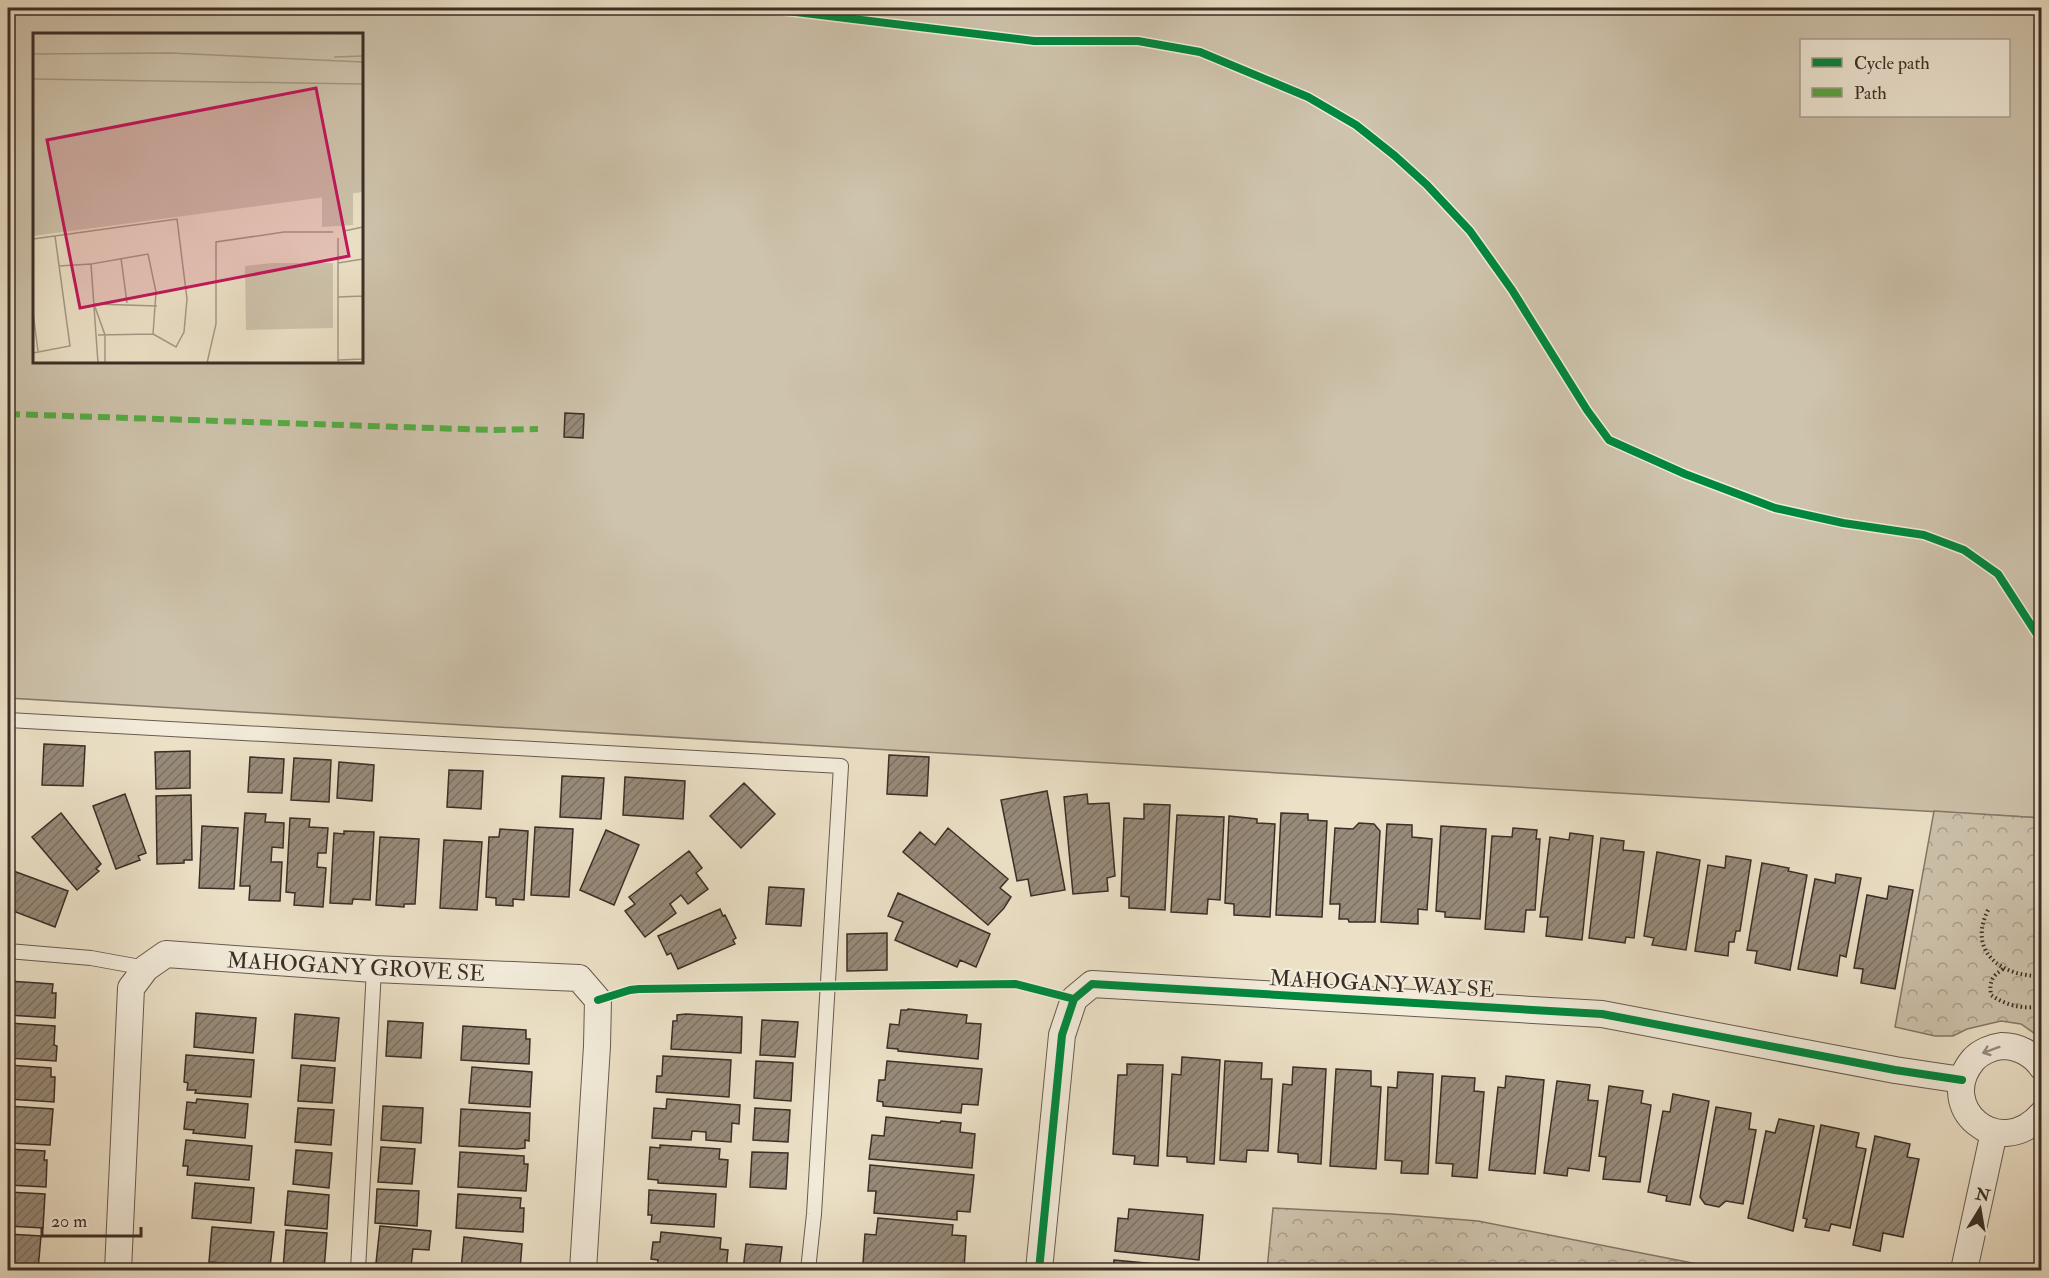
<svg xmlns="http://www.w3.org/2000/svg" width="2049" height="1278" viewBox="0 0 2049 1278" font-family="'IM FELL Double Pica',serif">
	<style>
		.green { fill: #cec3ac; stroke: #84786a; stroke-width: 1.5; fill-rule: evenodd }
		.forest { fill: url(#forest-crowns); stroke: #84786a; stroke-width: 1.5 }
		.building { fill: url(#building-hatch); stroke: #3b2e27; stroke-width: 1.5 }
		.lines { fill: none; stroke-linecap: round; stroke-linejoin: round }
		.lane-casing { stroke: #675b4f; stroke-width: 16 }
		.street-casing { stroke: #675b4f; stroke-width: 28 }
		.path { stroke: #3b2e27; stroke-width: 4; stroke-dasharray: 1.5 3; stroke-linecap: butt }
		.lane { stroke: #f3ecdb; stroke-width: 14 }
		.street { stroke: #f3ecdb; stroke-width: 26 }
		.quiet { stroke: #55ab44; stroke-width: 6; stroke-dasharray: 12 6; stroke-linecap: butt }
		.cycleway-casing { stroke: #f3ecdb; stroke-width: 11 }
		.cycleway { stroke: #00873e; stroke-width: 8 }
		.oneway { stroke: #978d81 }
		.labels { text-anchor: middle; stroke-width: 4.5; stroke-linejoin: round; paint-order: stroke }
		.street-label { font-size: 22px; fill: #3b2e27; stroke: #f3ecdb }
		.inset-road { fill: none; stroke: #a59987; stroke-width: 1.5 }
		.view { fill: #c2185b; fill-opacity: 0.15; stroke: #c2185b; stroke-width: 3 }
		.inset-edge { fill: none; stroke: #3b2e27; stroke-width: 3 }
	</style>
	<defs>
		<pattern id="forest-crowns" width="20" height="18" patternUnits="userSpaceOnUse" patternTransform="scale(1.5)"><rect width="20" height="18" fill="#cec3ac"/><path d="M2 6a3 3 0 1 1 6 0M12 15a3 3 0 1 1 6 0" fill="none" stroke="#a89f8c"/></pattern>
		<pattern id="building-hatch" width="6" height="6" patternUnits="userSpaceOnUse" patternTransform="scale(1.5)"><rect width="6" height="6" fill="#978b7a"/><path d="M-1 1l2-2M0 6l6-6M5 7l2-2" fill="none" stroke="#7c7264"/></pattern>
	</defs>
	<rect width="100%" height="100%" fill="#ece1c7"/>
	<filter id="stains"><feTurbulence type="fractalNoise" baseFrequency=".00333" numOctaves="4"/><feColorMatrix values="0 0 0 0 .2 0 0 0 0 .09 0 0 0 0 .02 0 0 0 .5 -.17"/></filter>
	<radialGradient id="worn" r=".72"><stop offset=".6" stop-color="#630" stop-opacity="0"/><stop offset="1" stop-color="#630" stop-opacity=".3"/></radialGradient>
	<path class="green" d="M8,8H2041V818L8,698ZM34,34H362V362H34ZM1802,40H2008V116H1802Z"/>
	<path class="forest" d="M1934,811L2041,818V1038L2021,1024L2001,1021L1967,1029L1953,1036H1935L1895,1027Z
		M1273,1208L1392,1214L1478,1221L1728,1270H1267Z"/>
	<path class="building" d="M565,413L584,414L583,438L564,437Z
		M44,744L85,746L83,786L42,785Z
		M190,751V788L156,789L155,752Z
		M889,755L929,757L927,796L887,794Z
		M250,757L284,759L282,793L248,792Z
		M294,758L331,760L329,802L291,800Z
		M339,762L374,765L372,801L337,798Z
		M449,770L483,771L481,809L447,807Z
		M562,776L604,778L601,819L560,817Z
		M625,777L685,781L683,819L623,815Z
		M744,783L775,814L741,848L710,816Z
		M1047,791L1065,890L1031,896L1028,879L1017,881L1001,800Z
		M125,794L146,853L138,856L140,860L116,869L93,806Z
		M1087,794L1088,804L1109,803L1115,876L1107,878L1108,891L1073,894L1064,797Z
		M191,795L192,860H184V863L157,864L156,796Z
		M1144,804L1170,805L1165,910L1129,908V897L1121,896L1124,818L1144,819Z
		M61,813L101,864L96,869L99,871L77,890L32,837Z
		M245,813L266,814L265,822L284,823L283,848L272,847L271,862H282L280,901L249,900L250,886H240Z
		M1281,813L1308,814V820L1327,821L1322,917L1276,915Z
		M1177,815L1224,817L1220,900L1208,899L1207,914L1171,912Z
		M1229,816L1257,819V823L1275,824L1270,917L1234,915V904L1225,903Z
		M290,818L310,819L309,827L328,828L326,853H318L317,867L326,868L323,907L294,905L295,893L286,892Z
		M1359,823L1374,824L1380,831L1375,922H1349L1348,919H1339L1340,904H1330L1335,828L1353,829Z
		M1387,824L1412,825V837L1432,839L1427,910L1418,909V924L1381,922Z
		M202,826L238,828L234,889L199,888Z
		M1441,826L1486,829L1480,919L1445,917V912L1436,911Z
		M535,827L573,829L569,897L531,895Z
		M948,828L1008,879L1000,888L1011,897L1004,908L988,925L903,852L920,832L935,845Z
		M1513,828L1537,830L1536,839H1540L1535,910H1526L1524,932L1485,929L1492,836L1512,837Z
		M500,829L528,831L524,900L513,899V906L496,905V898L486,897L489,837H499Z
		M606,830L639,845L614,905L580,890Z
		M344,831L374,832L370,900L353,899L352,904L330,903L334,833L344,834Z
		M1570,833L1593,836L1582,940L1546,936L1548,917H1540L1550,837L1569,840Z
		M380,837L419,839L415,904H404V907L376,905Z
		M1601,838L1624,841L1623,850L1644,852L1634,938L1626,937L1625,943L1589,938Z
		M444,840L482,842L477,910L440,908Z
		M689,851L702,868L696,873L708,889L688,904L681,895L670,904L676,913L645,937L625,911L635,904L629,897Z
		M1657,852L1700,860L1686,950L1652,945L1654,938L1644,936Z
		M1726,856L1751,860L1740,931H1736L1734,942H1729L1728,956L1695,951L1708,865L1725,868Z
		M1762,863L1789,868L1788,871L1807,875L1790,970L1755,963L1757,951L1747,950Z
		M8,869L68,891L55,927L8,909Z
		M1836,874L1861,878L1846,957L1840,955L1837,976L1798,969L1815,879L1835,883Z
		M1889,886L1913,890L1895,989L1861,983L1863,969L1854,968L1867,895L1887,899Z
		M769,887L804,889L801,926L766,924Z
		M898,893L990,934L976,967L960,960L957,967L895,940L903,922L888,916Z
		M720,909L723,916L725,915L736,938L733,940L735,944L678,969L671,953L667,955L658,936Z
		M887,933V970L847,971V934Z
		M8,981L53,984L52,993H56L55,1018L8,1015Z
		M908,1009L967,1015L966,1023L981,1024L978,1059L898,1051V1049L887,1048L890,1024L899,1025L901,1010H908Z
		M196,1013L256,1018L253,1053L194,1047Z
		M295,1014L339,1018L335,1061L292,1058Z
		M686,1014L742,1017L741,1053L671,1049L673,1021H677V1015Z
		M762,1020L798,1022L795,1057L760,1055Z
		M388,1021L423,1023L421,1058L386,1056Z
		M8,1023L55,1026L54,1045L57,1046L56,1061L8,1058Z
		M463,1026L526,1030V1039H530L529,1064L461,1060Z
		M186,1055L254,1060L251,1097L195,1093L196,1090H187L188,1083L184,1082Z
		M663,1056L731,1060L729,1097L656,1092L657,1076H662Z
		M1182,1057L1220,1060L1214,1164L1187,1162V1157L1167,1156L1172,1074L1181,1075Z
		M756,1061L793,1063L791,1101L754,1098Z
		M887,1061L982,1069L978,1105L962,1104L961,1113L883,1106V1102L877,1101L879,1080H885Z
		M1225,1061L1262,1063L1261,1079H1272L1268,1151L1247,1150L1246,1162L1220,1160Z
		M1127,1064L1163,1065L1158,1166L1134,1164L1135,1156L1113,1154L1118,1075H1127Z
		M8,1065L51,1068V1077H55L54,1102L8,1099Z
		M301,1065L335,1068L332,1103L298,1101Z
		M472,1067L532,1072L530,1107L469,1103Z
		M1293,1067L1326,1069L1321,1164L1298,1162V1154L1278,1152L1283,1084L1292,1085Z
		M1336,1069L1371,1071V1086L1381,1087L1376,1169L1330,1166Z
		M1398,1072L1433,1074L1428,1174L1401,1173L1402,1161L1385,1160L1388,1087L1397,1088Z
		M1442,1076L1475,1078L1474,1091L1484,1092L1477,1178L1452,1176L1453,1164L1436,1163Z
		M1506,1076L1544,1080L1535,1174L1489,1170L1498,1087L1505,1088Z
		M1557,1081L1590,1085L1588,1100L1598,1101L1589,1171L1568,1168L1567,1176L1544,1173Z
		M1609,1086L1643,1091L1641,1103L1651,1105L1640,1182L1603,1179L1606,1157L1599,1156Z
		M1673,1094L1709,1101L1690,1205L1666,1201L1667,1196L1648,1192L1663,1111L1670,1112Z
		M197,1099L248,1104L245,1138L193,1133L194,1130L184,1129L187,1102L196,1103Z
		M667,1099L740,1105L739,1124L732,1123L731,1142L706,1140V1132L692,1131L691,1140L652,1138L654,1108L666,1109Z
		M8,1106L53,1109L50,1145L8,1143Z
		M383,1106L423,1108L421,1143L381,1140Z
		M1716,1107L1751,1113L1749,1129L1756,1130L1743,1204L1726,1201L1719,1207L1705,1204L1700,1197Z
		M298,1108L334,1110L331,1145L295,1142Z
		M755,1108L790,1110L788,1142L753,1140Z
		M461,1109L530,1113L529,1141L525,1140V1148L516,1149L459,1146Z
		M886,1117L940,1123L941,1121L961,1123L960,1132L975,1134L972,1168L869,1159L872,1135L884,1136Z
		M1779,1119L1814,1126L1793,1231L1748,1218L1766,1131L1775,1133Z
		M1821,1125L1859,1133L1856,1147L1866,1149L1850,1228L1831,1224L1829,1231L1805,1227L1807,1219L1803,1218Z
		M1875,1136L1910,1144L1907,1157L1919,1159L1903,1237L1883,1233L1880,1251L1853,1245Z
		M186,1140L252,1146L249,1180L187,1175L188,1166H183Z
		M660,1145L720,1149L719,1159L728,1160L726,1187L658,1183V1180L648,1179L650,1147L660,1148Z
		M381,1147L415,1149L412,1184L378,1182Z
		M8,1149L45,1151L44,1160H47L46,1187L8,1185Z
		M296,1150L332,1153L329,1188L293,1184Z
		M460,1152L524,1156V1164H528L526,1191L458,1187Z
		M752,1152L788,1153L786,1189L750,1187Z
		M870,1165L974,1175L970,1212L957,1211V1220L874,1213L876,1191H868Z
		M195,1183L254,1188L251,1223L192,1218Z
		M377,1189L419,1191L417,1226L375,1223Z
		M649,1190L716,1194L714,1227L651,1223L652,1215H648Z
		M288,1191L329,1195L327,1229L285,1225Z
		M8,1192L45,1194L43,1228L8,1226Z
		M458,1194L521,1198L520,1208H524L523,1232L456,1228Z
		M1129,1209L1203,1215L1199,1260L1115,1251L1118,1218L1128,1219Z
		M878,1218L953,1225L952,1235L966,1236L964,1270L863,1263L865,1234L876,1235Z
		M380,1226L431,1231L429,1250L413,1249L411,1266L376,1263Z
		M212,1227L274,1232L270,1267L209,1262Z
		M286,1230L327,1233L324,1270L283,1269Z
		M661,1232L721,1238L720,1249L728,1250L726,1270L657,1269L658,1260L651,1259L653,1242H660Z
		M8,1234L41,1236L38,1270L8,1268Z
		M464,1237L522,1244L520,1270H461Z
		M746,1244L782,1247L779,1270H743Z
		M1114,1260L1199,1268V1266L1218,1268V1270H1113Z"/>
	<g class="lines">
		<g class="lane-casing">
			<path id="lane" d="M8,720L841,766L814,1214L808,1270
				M8,951L91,958L146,968
				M358,1270L374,969"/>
		</g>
		<g class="street-casing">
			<path id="street" d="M2042,1067C2033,1054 2018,1046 2002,1046C1992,1047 1980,1052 1973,1060C1934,1107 1999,1163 2042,1114
				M118,1270L131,988L146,968L166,954L374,969L579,978L598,1000L597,1046L583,1270
				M1039,1270L1062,1035L1074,999L1092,984L1602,1014L1895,1070L1962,1080
				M1964,1270L1994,1132"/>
		</g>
		<path class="path" d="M1988,910C1967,952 2002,977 2042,976
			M2003,969C1992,976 1989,982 1991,995C2005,1005 2024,1010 2042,1006"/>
		<use href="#lane" class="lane"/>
		<use href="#street" class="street"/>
		<path class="quiet" d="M8,414L492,430L538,429"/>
		<g class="cycleway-casing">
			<path id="cycleway" d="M763,8L1034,41H1138L1200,52L1308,97L1356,125L1395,156L1427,185L1470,231L1512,290L1587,410L1609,440L1685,474L1775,508L1843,523L1924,535L1964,550L1998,574L2042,642
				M598,1000L630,990L639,989L1016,984L1074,999
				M1039,1270L1062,1035L1074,999L1092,984L1602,1014L1895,1070L1962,1080"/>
		</g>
		<use href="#cycleway" class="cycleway"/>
	</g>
	<defs><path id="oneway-shaft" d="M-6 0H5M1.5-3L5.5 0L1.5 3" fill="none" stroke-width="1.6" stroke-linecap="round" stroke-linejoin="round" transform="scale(1.5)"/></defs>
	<use class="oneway" href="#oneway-shaft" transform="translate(1991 1050) rotate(160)"/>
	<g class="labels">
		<g class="street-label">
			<text transform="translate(356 966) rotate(3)" y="8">MAHOGANY GROVE SE</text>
			<text transform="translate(1382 983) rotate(3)" y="8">MAHOGANY WAY SE</text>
		</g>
	</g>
	<g transform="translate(33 33)">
		<rect width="330" height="330" fill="#ece1c7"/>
		<path d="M0,0H330V159L0,203Z" fill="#cec3ac"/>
		<path d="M320,160V192L289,194V164ZM239,230H300V295L213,297L212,233Z" fill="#cec3ac"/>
		<path class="inset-road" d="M0,21L138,20L330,29M301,24L330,23M0,46L330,51M311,198L330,194M0,206L144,186L154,266L151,299L143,314L120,301M88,225L94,270M305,230L330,226M26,233L58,231M305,264L330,263M62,271L124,273M62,274L72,302V330M0,280L5,318M0,320L37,313L22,203M305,327L330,326V243M65,330L58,231L115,221L123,259L120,301L65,302M174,330L183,291V209L251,199H300M305,330V205"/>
		<path class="view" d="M283,55L316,223L47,275L14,107Z"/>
		<rect width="330" height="330" class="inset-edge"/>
	</g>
	<rect width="2049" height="1278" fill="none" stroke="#ece1c7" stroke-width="30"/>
	<rect x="9" y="9" width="2031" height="1260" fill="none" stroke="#3b2e27" stroke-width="3"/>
	<rect x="15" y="15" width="2019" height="1248" fill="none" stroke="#3b2e27" stroke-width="1.5"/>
	<rect x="1800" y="39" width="210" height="78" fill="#f3ecdb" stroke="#a9a093" stroke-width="1.5"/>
	<rect x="1812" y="58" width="30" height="9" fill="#00873e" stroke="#a9a093" stroke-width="1.5"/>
	<text x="1854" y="69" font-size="18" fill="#3b2e27">Cycle path</text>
	<rect x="1812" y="88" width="30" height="9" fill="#55ab44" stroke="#a9a093" stroke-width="1.5"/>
	<text x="1854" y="99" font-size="18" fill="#3b2e27">Path</text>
	<g transform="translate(1980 1209) rotate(11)" stroke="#f3ecdb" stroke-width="4.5" paint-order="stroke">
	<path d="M0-4.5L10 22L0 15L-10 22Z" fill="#3b2e27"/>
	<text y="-9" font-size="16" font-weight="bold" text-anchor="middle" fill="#3b2e27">N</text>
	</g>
	<path d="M42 1227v9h99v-9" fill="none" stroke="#3b2e27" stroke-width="3"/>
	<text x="51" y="1227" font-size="18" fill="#3b2e27" stroke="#f3ecdb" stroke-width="4.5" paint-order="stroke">20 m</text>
	<rect width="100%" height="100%" filter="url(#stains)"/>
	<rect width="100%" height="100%" fill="url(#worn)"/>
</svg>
